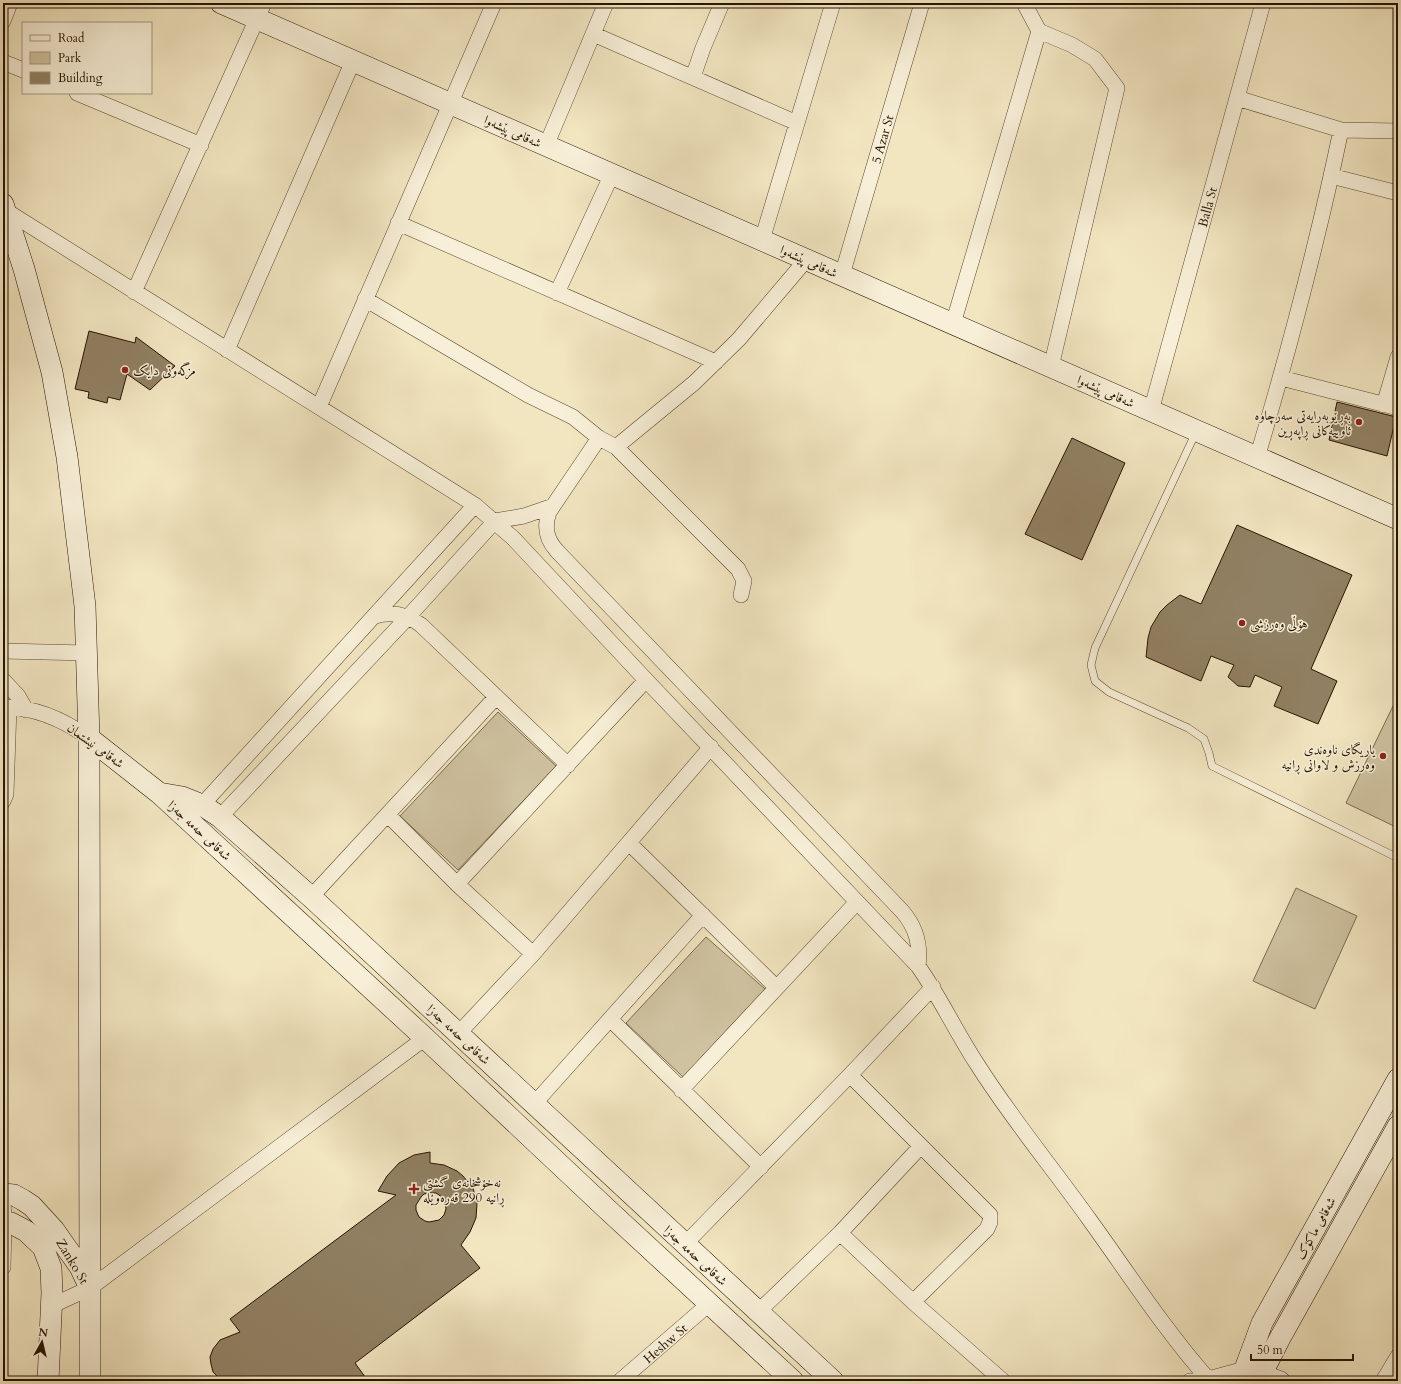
<svg xmlns="http://www.w3.org/2000/svg" width="1401" height="1384" viewBox="0 0 1401 1384" font-family="Cardo,Amiri,serif">
	<style>
		.green { fill: #cfc2a0; stroke: #7b6b50 }
		.building { fill: #918164; stroke: #271400; fill-rule: evenodd }
		.lines { fill: none; stroke-linecap: round; stroke-linejoin: round }
		.lane-casing { stroke: #5a4830; stroke-width: 8 }
		.street-casing { stroke: #5a4830; stroke-width: 16 }
		.secondary-casing { stroke: #271400; stroke-width: 22 }
		.lane { stroke: #f7efd7; stroke-width: 7 }
		.street { stroke: #f7efd7; stroke-width: 15 }
		.secondary { stroke: #f7efd7; stroke-width: 21 }
		.poi-dot { fill: #8f2418; stroke: #f7efd7; stroke-width: 1.5 }
		.labels { text-anchor: middle; stroke-width: 3; stroke-linejoin: round; paint-order: stroke }
		.street-label { font-size: 13px; fill: #271400; stroke: #f7efd7 }
		.poi-label { font-size: 13px; fill: #271400; stroke: #f7efd7; text-anchor: start }
	</style>
	<rect width="100%" height="100%" fill="#f2e6c1"/>
	<filter id="stains"><feTurbulence type="fractalNoise" baseFrequency=".005" numOctaves="4"/><feColorMatrix values="0 0 0 0 .2 0 0 0 0 .09 0 0 0 0 .02 0 0 0 .5 -.17"/></filter>
	<radialGradient id="worn" r=".72"><stop offset=".6" stop-color="#630" stop-opacity="0"/><stop offset="1" stop-color="#630" stop-opacity=".3"/></radialGradient>
	<path class="green" d="M1393,706L1398,708V828L1346,803Z
		M498,712L556,766L458,870L400,816Z
		M1296,888L1357,916L1315,1009L1253,981Z
		M706,937L765,989L683,1077L626,1023Z"/>
	<path class="building" d="M89,331L135,343L136,337L175,366L150,390L127,374L120,400L108,397L107,403L88,398L89,392L75,389Z
		M1337,402L1396,417L1387,456L1329,440Z
		M1072,438L1125,463L1082,560L1025,534Z
		M1237,525L1352,575L1311,669L1337,681L1318,724L1274,706L1282,687L1255,675L1250,687L1238,686L1228,677L1234,665L1211,656L1201,681L1146,657L1148,638L1151,627L1160,612L1167,605L1180,595L1201,604Z
		M430,1152V1163L444,1165L457,1171L463,1176L473,1188L477,1203L476,1218L470,1232L461,1245L480,1268L355,1363L368,1381H224L218,1377L213,1372L211,1364L210,1357L213,1349L220,1340L240,1332L230,1319L396,1195L378,1191L387,1176L399,1163L414,1155ZM431,1193H436L442,1197L445,1203L446,1209L444,1215L439,1220L429,1222L425,1221L419,1217L416,1210V1205L421,1197L424,1194Z"/>
	<g class="lines">
		<g class="lane-casing">
			<path id="lane" d="M1196,432L1095,648L1091,665L1095,681L1109,692L1188,728L1204,739L1209,753L1212,766L1398,858"/>
		</g>
		<g class="street-casing">
			<path id="street" d="M1024,3L1039,31L1072,45L1095,59L1117,88L1051,367
				M3,21L10,3
				M593,34L797,123
				M3,62L23,70
				M693,77L703,48L722,3
				M77,93L201,145
				M1237,98L1341,130L1398,131
				M546,146L606,3
				M1331,176L1398,193
				M5,210L475,505L513,538L646,680L918,966C940,997 956,1032 977,1064C1011,1118 1052,1167 1089,1219C1128,1273 1164,1329 1208,1379
				M398,223L716,362
				M762,240L833,3
				M842,275L922,3
				M134,292L264,3
				M557,293L612,174
				M365,299L528,395L573,417L599,438L616,447L738,569L744,581L741,595
				M953,324L1039,31
				M227,350L353,61
				M1281,378L1398,408
				M1384,405L1398,357
				M319,407L494,3
				M1151,411L1263,3
				M599,438L549,512C544,527 546,539 557,551L902,911C916,927 921,944 918,966
				M616,447L694,383L739,339L806,260
				M1257,458C1289,350 1318,240 1341,130
				M375,616C392,611 406,614 421,625L568,765
				M3,651L87,653
				M3,680L18,696L26,710
				M3,707C35,707 64,720 89,738
				M3,801L6,794L9,707
				M202,805L475,505
				M388,815L457,884L533,954
				M220,817L408,617L495,521L524,516L553,506
				M629,843L776,987
				M457,884L646,680
				M311,897L496,697
				M610,1019L761,1167
				M458,1034L533,954L711,747
				M850,1075L990,1215V1222L987,1229L913,1302
				M681,1090L857,902
				M534,1104L703,915
				M3,1199L4,1222L3,1267
				M840,1233L913,1302L1003,1381
				M685,1244L850,1075L933,987
				M51,1306L90,1288L425,1038
				M758,1312L840,1233L921,1146
				M620,1381L709,1304
				M1190,1381L1208,1379L1245,1369L1262,1372L1281,1379L1283,1381
				M1383,1381L1398,1356"/>
		</g>
		<g class="secondary-casing">
			<path id="secondary" d="M221,3L1398,519
				M3,204L24,269L52,372L67,457L85,606L89,738L90,1288
				M89,738L159,793L425,1038L608,1210L793,1381
				M159,793L182,797L202,805L220,817L311,897L833,1381
				M3,1194L14,1195L23,1200L32,1206L54,1230L80,1267L90,1288V1381
				M3,1222L11,1223L26,1231L43,1247L51,1268L52,1293L48,1381
				M1242,1381L1245,1369L1262,1323L1398,1079
				M1258,1381L1280,1338L1398,1126"/>
		</g>
		<use href="#lane" class="lane"/>
		<use href="#street" class="street"/>
		<use href="#secondary" class="secondary"/>
	</g>
	<g class="poi-dot">
		<circle cx="125" cy="370" r="4"/>
		<circle cx="1359" cy="422" r="4"/>
		<circle cx="1242" cy="623" r="4"/>
		<circle cx="1383" cy="756" r="4"/>
		<path d="M412 1183h4v4h4v4h-4v4h-4v-4h-4v-4h4z"/>
	</g>
	<g class="labels">
		<g class="street-label">
			<text transform="translate(513 131) rotate(24)" y="5">شەقامی پێشەوا</text>
			<text transform="translate(882 139) rotate(-74)" y="5">5 Azar St</text>
			<text transform="translate(1207 207) rotate(-75)" y="5">Balla St</text>
			<text transform="translate(809 261) rotate(24)" y="5">شەقامی پێشەوا</text>
			<text transform="translate(1106 391) rotate(24)" y="5">شەقامی پێشەوا</text>
			<text transform="translate(96 745) rotate(36)" y="5">شەقامی نیشتمان</text>
			<text transform="translate(200 830) rotate(43)" y="5">شەقامی حەمە جەزا</text>
			<text transform="translate(459 1034) rotate(43)" y="5">شەقامی حەمە جەزا</text>
			<text transform="translate(1315 1228) rotate(-61)" y="5">شەقامی ماکۆک</text>
			<text transform="translate(696 1255) rotate(43)" y="5">شەقامی حەمە جەزا</text>
			<text transform="translate(73 1261) rotate(59)" y="5">Zanko St</text>
			<text transform="translate(665 1343) rotate(-41)" y="5">Heshw St</text>
		</g>
		<g class="poi-label">
			<text x="133" y="375">مزگەوتی دایک</text>
			<text x="1351" y="420" text-anchor="end">بەڕێوبەرایەتی سەرچاوە<tspan x="1351" dy="15">ئاوییەکانی ڕاپەڕین</tspan></text>
			<text x="1250" y="628">هۆڵی وەرزشی</text>
			<text x="1375" y="754" text-anchor="end">یاریگای ناوەندی<tspan x="1375" dy="15">وەرزش و لاوانی ڕانیە</tspan></text>
			<text x="423" y="1187">نەخۆشخانەی گشتی<tspan x="423" dy="15">ڕانیە 290 قەرەوێلە</tspan></text>
		</g>
	</g>
	<rect width="1401" height="1384" fill="none" stroke="#f2e6c1" stroke-width="16"/>
	<rect x="4" y="4" width="1393" height="1376" fill="none" stroke="#271400" stroke-width="2"/>
	<rect x="8" y="8" width="1385" height="1368" fill="none" stroke="#271400"/>
	<rect x="22" y="22" width="130" height="72" fill="#f7efd7" stroke="#a49781"/>
	<rect x="30" y="35" width="20" height="6" fill="#f7efd7" stroke="#a49781"/>
	<text x="58" y="42" font-size="12" fill="#271400">Road</text>
	<rect x="30" y="52" width="20" height="12" fill="#cfc2a0" stroke="#a49781"/>
	<text x="58" y="62" font-size="12" fill="#271400">Park</text>
	<rect x="30" y="72" width="20" height="12" fill="#918164" stroke="#a49781"/>
	<text x="58" y="82" font-size="12" fill="#271400">Building</text>
	<g transform="translate(42 1342) rotate(8)" stroke="#f7efd7" stroke-width="3" paint-order="stroke">
	<path d="M0-3L7 15L0 10L-7 15Z" fill="#271400"/>
	<text y="-6" font-size="11" font-weight="bold" text-anchor="middle" fill="#271400">N</text>
	</g>
	<path d="M1251 1354v6h102v-6" fill="none" stroke="#271400" stroke-width="2"/>
	<text x="1257" y="1354" font-size="12" fill="#271400" stroke="#f7efd7" stroke-width="3" paint-order="stroke">50 m</text>
	<rect width="100%" height="100%" filter="url(#stains)"/>
	<rect width="100%" height="100%" fill="url(#worn)"/>
</svg>
